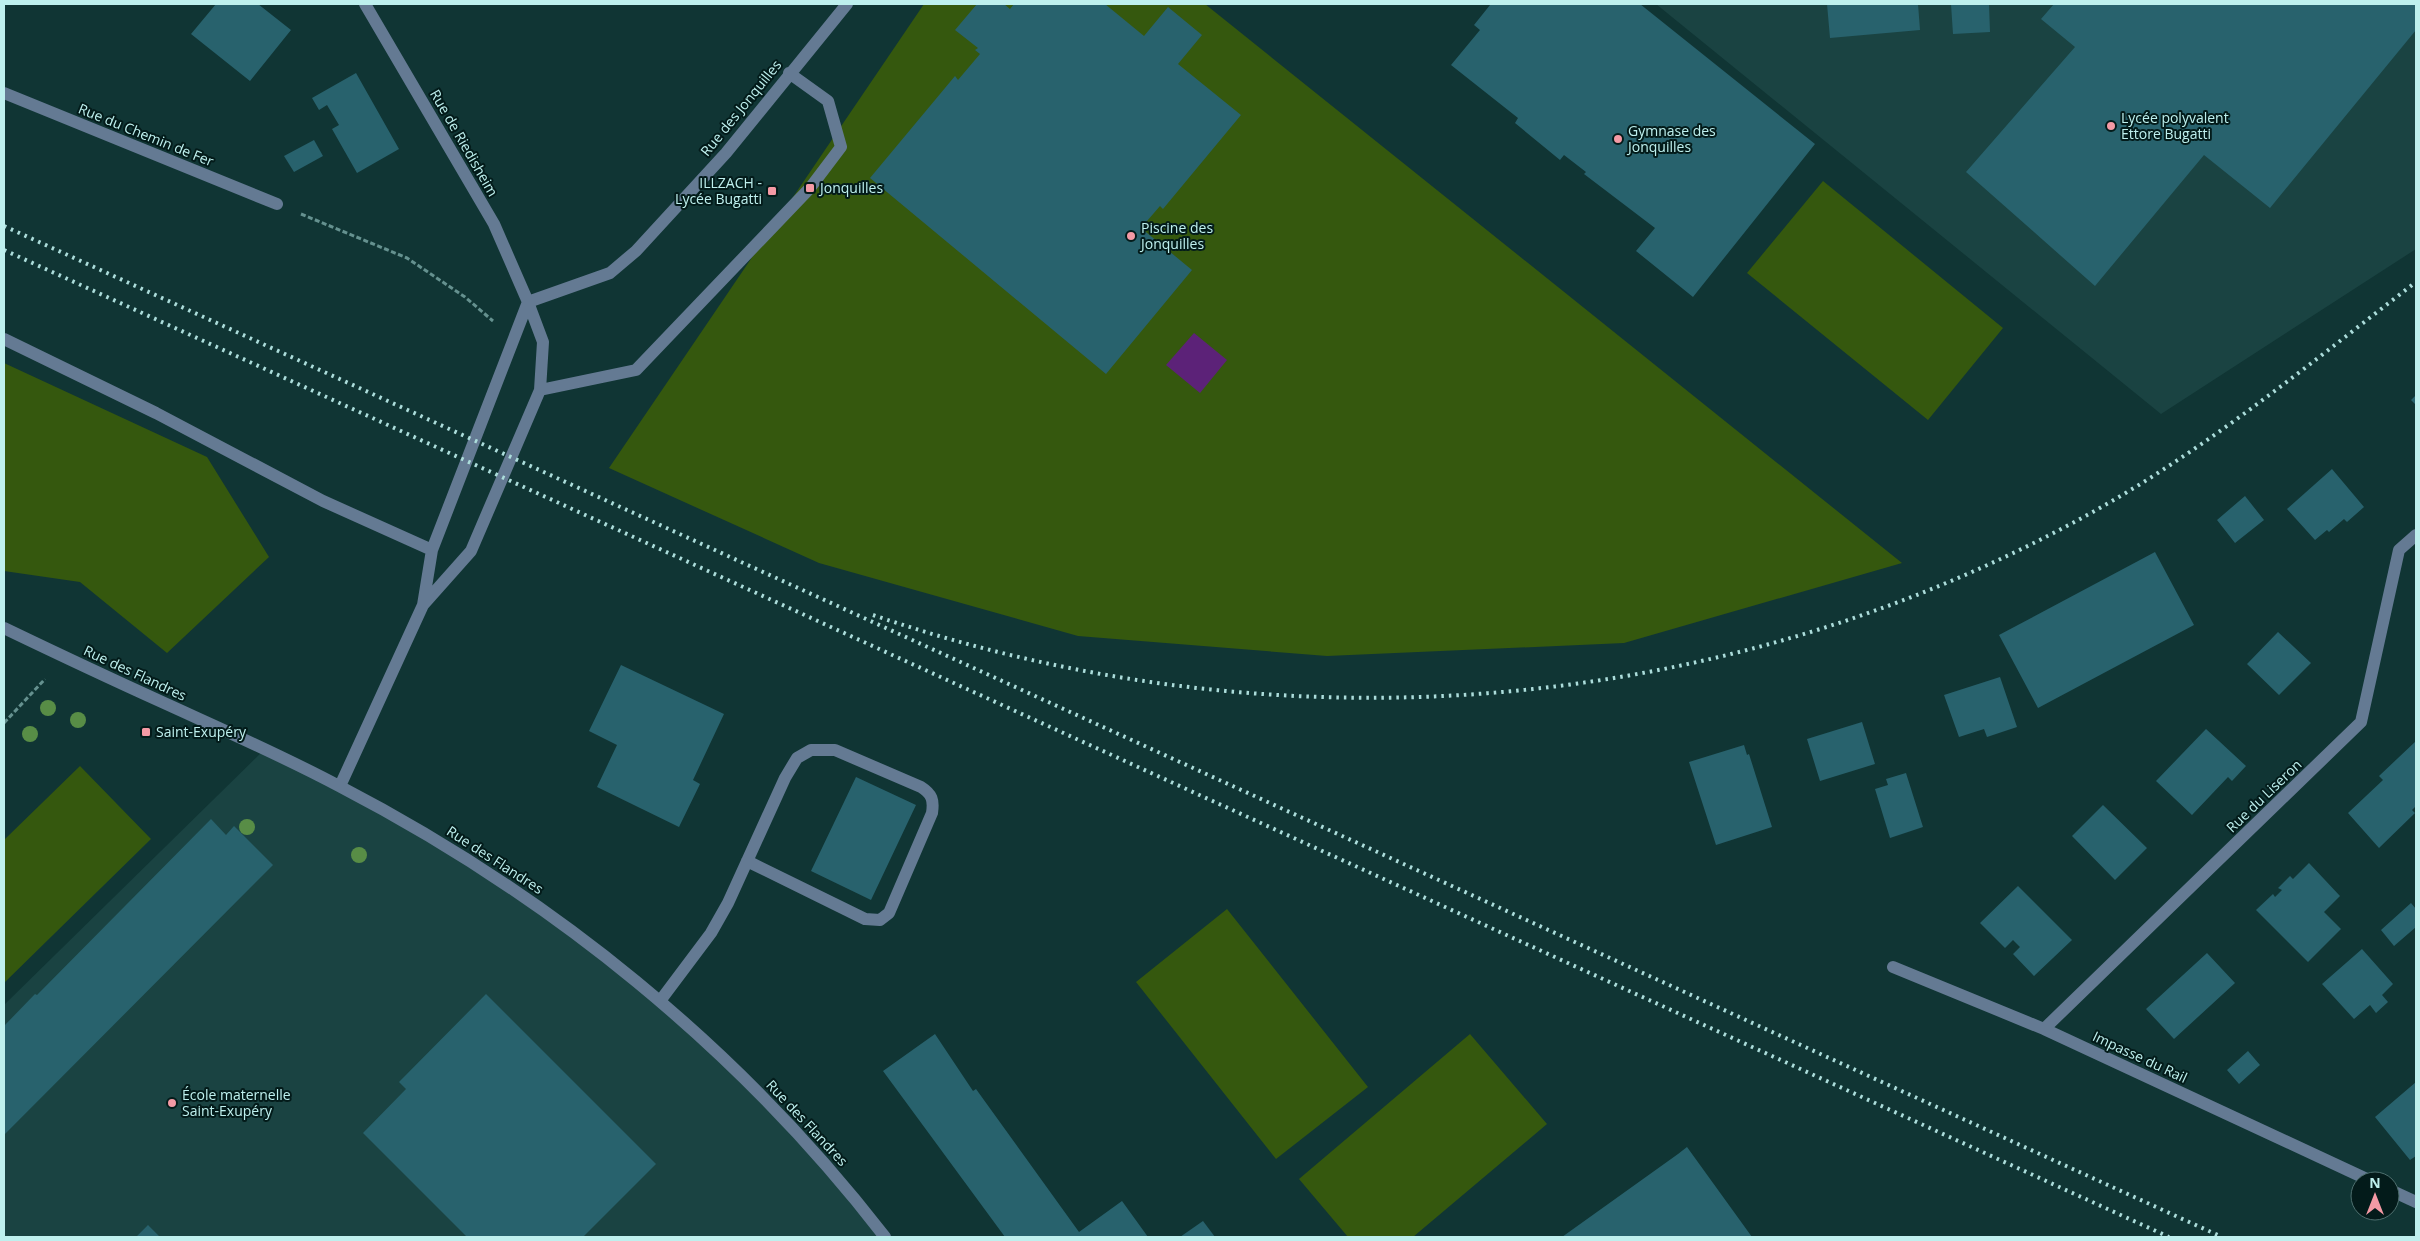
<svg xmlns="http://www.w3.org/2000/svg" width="2420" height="1241" viewBox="0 0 2420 1241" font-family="'Open Sans',sans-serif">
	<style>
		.built { fill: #1a4342 }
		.green { fill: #35580e }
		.water { fill: #5c2278 }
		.building { fill: #28626d }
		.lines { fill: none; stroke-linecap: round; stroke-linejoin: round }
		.path { stroke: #65918f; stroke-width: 3; stroke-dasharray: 5 2.5; stroke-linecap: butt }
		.minor { stroke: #647a93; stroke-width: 12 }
		.rail { stroke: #acdddb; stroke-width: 4; stroke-dasharray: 2.5 5; stroke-linecap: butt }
		.tree { fill: #588d46 }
		.poi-dot { fill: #f49aa5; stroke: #031b1a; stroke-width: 2 }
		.labels { text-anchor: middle; stroke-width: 4; stroke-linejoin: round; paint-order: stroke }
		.street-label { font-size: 14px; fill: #bef0ee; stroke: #031b1a }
		.poi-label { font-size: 14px; fill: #bef0ee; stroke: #031b1a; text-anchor: start }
	</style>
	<rect width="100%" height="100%" fill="#103534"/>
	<path class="built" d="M1656,4H2416V249L2161,414Z
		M265,749L511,886L706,1042L885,1237H4V1005Z"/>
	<path class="green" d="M924,4H1205L1902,563L1624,643L1327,656L1078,636L819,563L609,468Z
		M1823,181L2003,328L1928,420L1747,273Z
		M4,363L207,457L269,557L167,653L80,582L4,571Z
		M80,766L151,839L4,983V840Z
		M1227,909L1368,1087L1276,1159L1136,982Z
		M1470,1034L1547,1124L1413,1237H1348L1299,1179Z"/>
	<path class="water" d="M1194,333L1227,360L1200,393L1166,365Z"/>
	<path class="building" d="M216,4H258L291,30L250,81L191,34Z
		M977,4H1004L1010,9L1014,4H1105L1144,36L1168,7L1202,35L1178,64L1241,115L1163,209L1160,206L1141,228L1192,270L1106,374L870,178L955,76L958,80L980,54L975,50L978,48L955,30Z
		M1489,4H1640L1815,144L1693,297L1636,251L1655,228L1584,174L1586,172L1564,155L1560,160L1515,123L1518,118L1451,65L1480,30L1474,25L1490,5Z
		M1827,4H1918L1920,30L1830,38Z
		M1951,4H1989L1990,32L1953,34Z
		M2054,4H2416V30L2270,208L2204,155L2095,286L1966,172L2075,47L2041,19Z
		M356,73L399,149L357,173L332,129L339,125L327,105L319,110L312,98Z
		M314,140L323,156L294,172L284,156Z
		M2416,395V405L2411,400Z
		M2332,469L2364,507L2347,522L2344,519L2329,532L2327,530L2315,540L2287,509Z
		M2245,496L2264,520L2235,543L2217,520Z
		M2155,552L2194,625L2038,708L1999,635Z
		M2278,632L2311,663L2279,695L2247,664Z
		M621,665L724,714L693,780L700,784L679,827L597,787L617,745L589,731Z
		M2000,677L2017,727L1987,737L1984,729L1959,737L1944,695Z
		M1862,722L1875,764L1820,781L1807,739Z
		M2206,729L2246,766L2232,781L2228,777L2192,815L2156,781Z
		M2416,741V806L2412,810L2415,813L2379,848L2348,813L2383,780L2379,776Z
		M1744,745L1747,755L1749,754L1772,827L1716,845L1689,762Z
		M1906,773L1923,827L1890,838L1875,789L1888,785L1886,779Z
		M856,777L916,805L871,900L811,871Z
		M2103,805L2147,848L2115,880L2072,836Z
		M211,819L226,835L234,826L273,865L4,1135V1026L35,994L37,995Z
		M2309,863L2340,896L2324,912L2341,929L2308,962L2256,910L2273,894L2275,897L2282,890L2278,888L2290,876L2293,879Z
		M2018,886L2072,940L2034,976L2013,954L2020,947L2013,940L2005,948L1980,923Z
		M2411,903L2416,909V927L2394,946L2381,930Z
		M2362,949L2393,984L2382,995L2388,1002L2376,1013L2370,1005L2354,1019L2322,984Z
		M2207,953L2235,983L2174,1039L2146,1009Z
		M486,994L656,1164L583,1237H467L363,1133L406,1089L399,1082Z
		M935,1034L973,1091L976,1089L1079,1232L1122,1201L1148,1237H1005L883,1071Z
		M2248,1051L2260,1065L2239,1084L2227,1070Z
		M2416,1082V1156L2410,1160L2375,1117Z
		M1687,1147L1752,1237H1562L1678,1154Z
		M1203,1221L1215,1237H1180Z
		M148,1225L160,1237H136Z"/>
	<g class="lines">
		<path class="path" d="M301,214L407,258L465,297L493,321
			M4,723L45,679"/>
		<path class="minor" d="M365,4L494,224L528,302L543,342L540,390L471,551L423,605
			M4,93L277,204
			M528,302L610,273L636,251L726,153L847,4
			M4,339L156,413L323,501L432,550
			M540,390L636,370L810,188L841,147L828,101L789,73
			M4,628C56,653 109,678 162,702C221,729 281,755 339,786C551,896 739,1048 885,1237
			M340,786L423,605L432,550L528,302
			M1893,967L2044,1029L2371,1181
			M660,1001L711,933L728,903L785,778L797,758L811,750H835L921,787C932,794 934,800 932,813L889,913L880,920L865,919L747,861
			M2044,1029L2361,722L2399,550L2416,535
			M2390,1190L2416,1202"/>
		<path class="rail" d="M4,226L2222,1237
			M4,250L2169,1237
			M873,615C1276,753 1724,719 2098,509C2212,445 2313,361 2416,282"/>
	</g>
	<g class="tree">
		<circle cx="48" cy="708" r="8"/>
		<circle cx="78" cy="720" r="8"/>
		<circle cx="30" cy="734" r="8"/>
		<circle cx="247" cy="827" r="8"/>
		<circle cx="359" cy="855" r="8"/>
	</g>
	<g class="poi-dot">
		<circle cx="2111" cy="126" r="5"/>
		<circle cx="1618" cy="139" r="5"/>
		<rect x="805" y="183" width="10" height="10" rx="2.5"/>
		<rect x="767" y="186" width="10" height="10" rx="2.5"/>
		<circle cx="1131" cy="236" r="5"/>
		<rect x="141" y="727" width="10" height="10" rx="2.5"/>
		<circle cx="172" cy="1103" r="5"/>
	</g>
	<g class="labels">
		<g class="street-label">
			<text transform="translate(741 108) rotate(-51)" y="5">Rue des Jonquilles</text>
			<text transform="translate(146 135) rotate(22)" y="5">Rue du Chemin de Fer</text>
			<text transform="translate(464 143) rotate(60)" y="5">Rue de Riedisheim</text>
			<text transform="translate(135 673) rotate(25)" y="5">Rue des Flandres</text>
			<text transform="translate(2264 796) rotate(-44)" y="5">Rue du Liseron</text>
			<text transform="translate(495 860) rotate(33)" y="5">Rue des Flandres</text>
			<text transform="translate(2140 1057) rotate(25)" y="5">Impasse du Rail</text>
			<text transform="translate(807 1123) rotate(47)" y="5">Rue des Flandres</text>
		</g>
		<g class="poi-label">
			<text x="2121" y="123">Lycée polyvalent<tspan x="2121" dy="16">Ettore Bugatti</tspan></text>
			<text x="1628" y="136">Gymnase des<tspan x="1628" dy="16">Jonquilles</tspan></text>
			<text x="762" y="188" text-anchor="end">ILLZACH -<tspan x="762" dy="16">Lycée Bugatti</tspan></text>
			<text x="820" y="193">Jonquilles</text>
			<text x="1141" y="233">Piscine des<tspan x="1141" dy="16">Jonquilles</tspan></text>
			<text x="156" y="737">Saint-Exupéry</text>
			<text x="182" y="1100">École maternelle<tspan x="182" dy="16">Saint-Exupéry</tspan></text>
		</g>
	</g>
	<rect width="2420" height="1241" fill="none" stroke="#bef0ee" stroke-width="10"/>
	<g transform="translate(2375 1196)"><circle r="24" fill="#031b1a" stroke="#4e706f"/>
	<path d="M0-4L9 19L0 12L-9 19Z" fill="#f49aa5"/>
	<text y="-8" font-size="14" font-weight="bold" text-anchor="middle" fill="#bef0ee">N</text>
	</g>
</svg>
